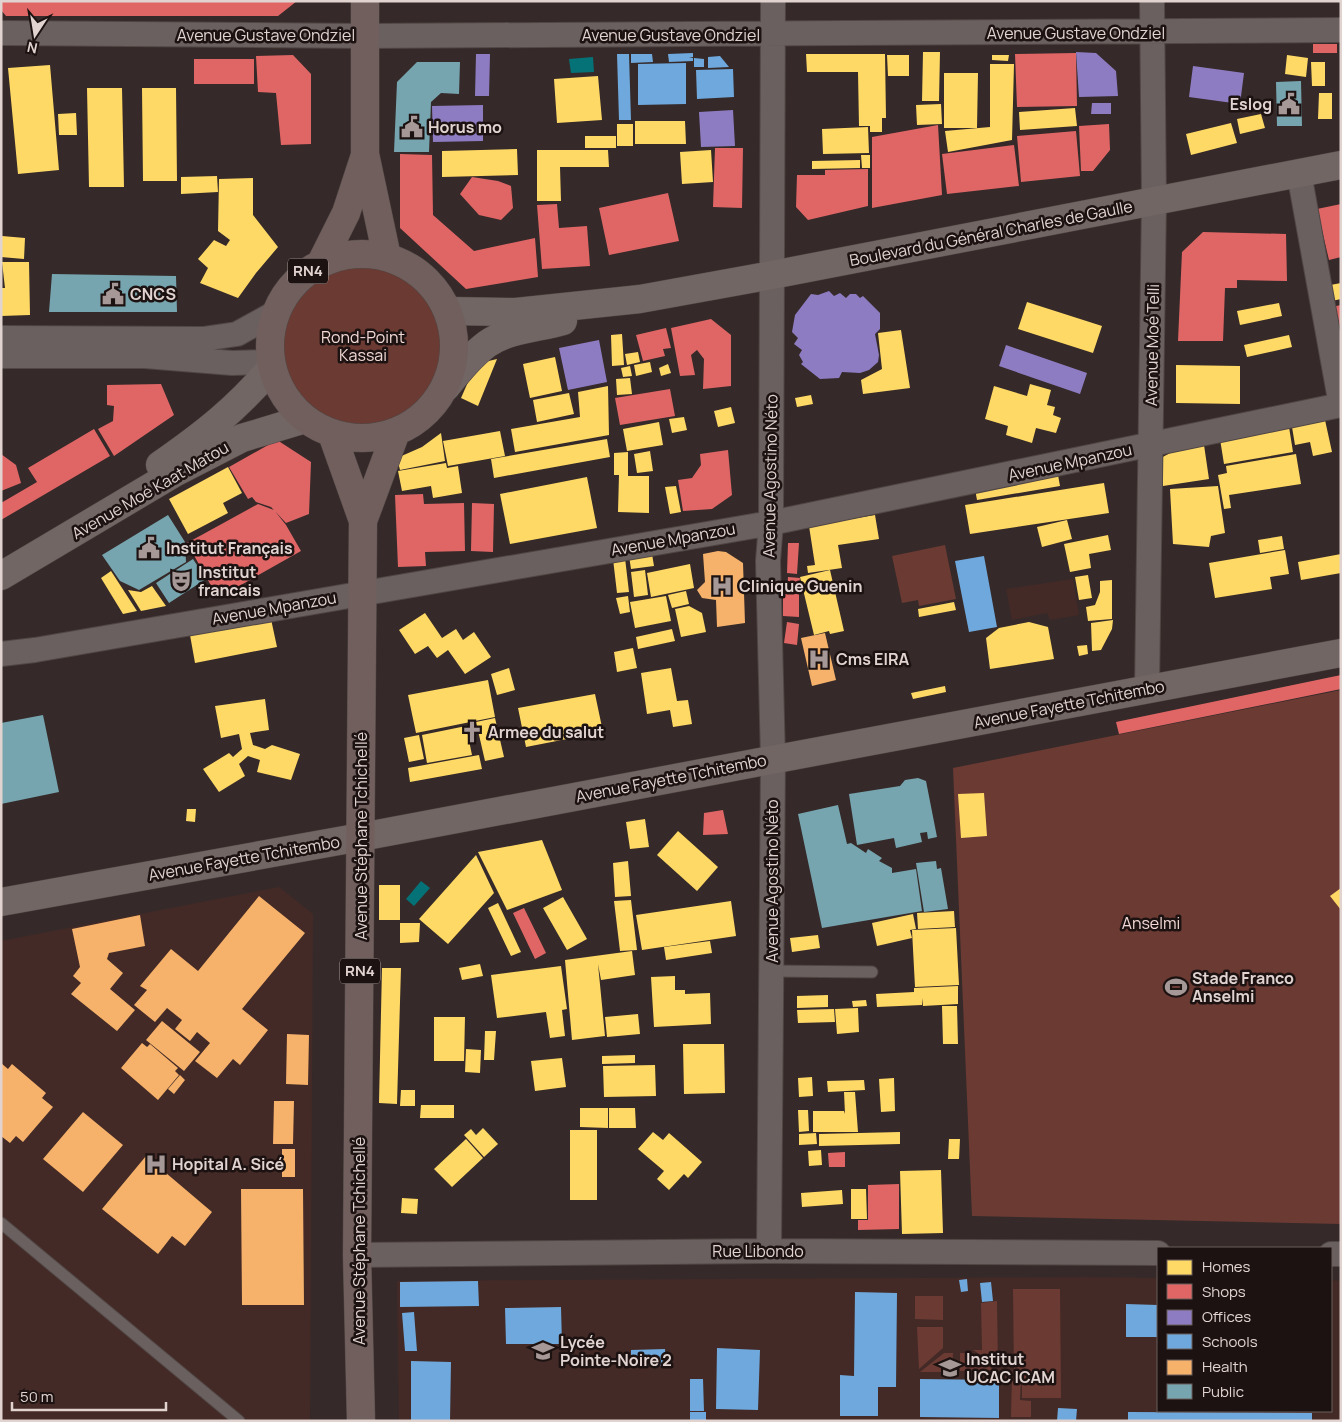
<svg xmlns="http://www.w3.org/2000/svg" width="1342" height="1422" viewBox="0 0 1342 1422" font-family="Manrope,sans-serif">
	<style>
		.built { fill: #432a26 }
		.green { fill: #6b3a33 }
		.water { fill: #057278 }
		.homes { fill: #ffd966 }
		.shops { fill: #e06666 }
		.offices { fill: #8e7cc3 }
		.schools { fill: #6fa8dc }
		.health { fill: #f6b26b }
		.public { fill: #76a5af }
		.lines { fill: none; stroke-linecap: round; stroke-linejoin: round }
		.lane-casing { stroke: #504644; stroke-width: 13 }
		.street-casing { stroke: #504644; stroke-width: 26 }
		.secondary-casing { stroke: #504644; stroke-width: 29 }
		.highway-casing { stroke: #504644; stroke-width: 29 }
		.lane { stroke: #6a605f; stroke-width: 11 }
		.street { stroke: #6a605f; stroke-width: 24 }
		.secondary { stroke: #726664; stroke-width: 28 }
		.highway { stroke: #705f5c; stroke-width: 28 }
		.labels { text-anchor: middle; stroke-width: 5; stroke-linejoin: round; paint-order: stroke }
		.shield { fill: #1c1211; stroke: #a69997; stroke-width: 1 }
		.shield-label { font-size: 15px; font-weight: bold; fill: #e1d3d0 }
		.street-label { font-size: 16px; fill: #e1d3d0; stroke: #1c1211 }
		.poi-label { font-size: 16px; font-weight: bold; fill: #e1d3d0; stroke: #1c1211; text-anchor: start }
		.park-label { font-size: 16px; fill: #f2d9d5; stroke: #1c1211 }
	</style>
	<rect width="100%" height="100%" fill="#352a29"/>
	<path class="built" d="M1073,579L1079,615L1050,620L1047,613L1012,620L1006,589Z
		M279,887L313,914L310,1421H1V941Z
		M1083,1277L1158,1278V1411H1331V1280L1341,1281V1421H399L397,1281Z"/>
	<path class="green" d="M280 347a83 83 0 1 1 166 0a83 83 0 1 1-166 0Z
		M945,545L956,599L919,606L918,600L902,603L892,556Z
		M1341,690V1224L972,1216L953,768Z
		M1060,1289L1061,1398H1022V1377L1014,1376L1013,1289Z
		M915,1296H943V1320L915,1319Z
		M997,1301L998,1366L973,1350H982L981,1303Z
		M917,1327H943V1348L919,1369Z
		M944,1353H953L952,1372H920Z
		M960,1353H969L994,1370L960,1371Z
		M1012,1378H1021L1020,1400L1031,1401V1417H1011Z"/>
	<path class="water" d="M593,57L594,72L571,73L569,59Z
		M421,881L430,888L414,906L406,899Z"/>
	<path class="homes" d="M923,52H940L939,101H922Z
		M806,54H885L886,118H882V132H870V126H859L858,72H807Z
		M887,55H909V76H888Z
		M992,55H1009L1008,61L992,60Z
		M1287,55L1308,58L1306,77L1285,74Z
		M1311,62H1325V86H1312Z
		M990,64H1014L1012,140L948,152L945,131L990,127Z
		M50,65L59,170L18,174L8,68Z
		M944,73H978L977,128H944Z
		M598,76L602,120L557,123L554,79Z
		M87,88H122L124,187H89Z
		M142,88H176L177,181H143Z
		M1319,93H1332V119H1318Z
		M941,104L942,124L917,125L916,105Z
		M1075,108L1077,126L1020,130L1019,112Z
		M76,113L77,135H59L58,114Z
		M1261,114L1265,128L1240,134L1237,119Z
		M635,121H685L686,144H635Z
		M1231,123L1237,143L1191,155L1186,134Z
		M617,124H633V146H617Z
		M868,127L869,153L823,154L822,129Z
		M585,136H616V148H585Z
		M517,149L518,175L442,177V151Z
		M537,150H608L609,167H560L561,201H537Z
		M711,150L713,182L682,184L680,152Z
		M861,155H870V168H862Z
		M860,160V168L812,169V161Z
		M217,176L218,192L181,194V177Z
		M253,178V215L278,247L256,273L238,298L200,283L208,268L198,259L214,240L226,246L230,240L218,231L219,179Z
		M2,236L25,238L24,259L1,257Z
		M2,262H29L30,315L1,316V288H5Z
		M1341,283V299L1327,302L1325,286Z
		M1027,302L1102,326L1093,353L1018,329Z
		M1279,303L1282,316L1240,325L1237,311Z
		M901,330L910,388L863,394L861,380L882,369L878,333Z
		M622,334L624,365L612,366L611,335Z
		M1289,335L1292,347L1247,357L1244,345Z
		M638,352L640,362L627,365L625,354Z
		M555,357L562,391L530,398L523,364Z
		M497,359L478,406L461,398L476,364Z
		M650,362L652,372L636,376L634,365Z
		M668,364L671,373L661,376L659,368Z
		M1176,365L1240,366V404L1176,403Z
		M630,366L632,376L623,377L621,368Z
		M630,378L632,394L617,395L616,379Z
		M1030,384L1051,390L1047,405L1055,407L1053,415L1061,418L1056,433L1036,428L1032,443L1006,435L1008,426L985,419L994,386L1027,396Z
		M608,386L609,435L515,452L511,429L580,417L578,392Z
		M569,393L574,414L537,422L533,400Z
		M811,395L813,404L797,407L795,398Z
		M731,407L735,423L718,427L714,411Z
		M684,417L687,430L672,433L669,419Z
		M1325,420L1332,452L1313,456L1310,442L1295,445L1292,427Z
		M659,422L663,445L627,451L623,429Z
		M1289,427L1293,452L1224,464L1220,439Z
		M500,431L505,456L448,466L443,441Z
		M441,433L445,461L400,470L397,458L422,447Z
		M607,439L610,457L494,478L491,459Z
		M1204,445L1209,479L1163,486L1159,459L1174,451Z
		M650,451L653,471L637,473L634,454Z
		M628,452V476H649V513L618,512L619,475H614V453Z
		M1296,454L1301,484L1229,495L1231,508L1224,509L1218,475L1227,473L1226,466Z
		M446,463L447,468L458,466L462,493L433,498L431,486L402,491L398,471Z
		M228,467L242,493L223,503L228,513L188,534L169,499Z
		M1058,475L1060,486L977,500L975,489Z
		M587,477L597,528L510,544L500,494Z
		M1104,483L1109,513L970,534L965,505Z
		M676,486L681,512L670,514L665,487Z
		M1218,486L1225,533L1211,536L1209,547L1173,544L1170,489Z
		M875,515L879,539L838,545L842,568L808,573L807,566L815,565L809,526Z
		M1067,520L1072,539L1042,547L1037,527Z
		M1108,535L1111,550L1089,554L1091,568L1070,572L1064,544Z
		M1282,536L1284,549L1260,553L1258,540Z
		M1285,550L1289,574L1270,577L1272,589L1215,598L1209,563Z
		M652,554L654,566L631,569L629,556Z
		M1341,554V573L1301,580L1298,562Z
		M625,558L629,592L617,593L613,559Z
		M690,564L694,588L651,597L647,573Z
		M645,570L648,595L634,597L631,572Z
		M830,570L844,631L830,634L829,631L814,635L800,577Z
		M111,571L137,611L123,614L101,578Z
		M1088,575L1092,598L1079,600L1075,577Z
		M1112,580V619L1088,621L1086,607L1095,605L1100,592V581Z
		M152,586L166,606L141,611L128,590L141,592Z
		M686,591L689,604L672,608L668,595Z
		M628,596L630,612L620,614L616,598Z
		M666,596L671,621L635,628L630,602Z
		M954,602L956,610L919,617L918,609Z
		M689,606L702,613L706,632L681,637L675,609Z
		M425,613L442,638L456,629L463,640L474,632L491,657L465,674L448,650L437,658L428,646L415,654L399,630Z
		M271,619L277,647L195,663L190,635Z
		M1113,620L1112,629L1101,650L1092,651L1091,623Z
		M1029,622L1048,627L1054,659L990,669L986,638L999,628Z
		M672,629L675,641L638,649L636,637Z
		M1087,645L1088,654L1079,656L1077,646Z
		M633,648L637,668L617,672L614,652Z
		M509,668L515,690L497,695L491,674Z
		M671,668L677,701L688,700L692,724L673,727L670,710L647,714L641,673Z
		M488,680L495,717L416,733L408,695Z
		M945,686L946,692L913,699L911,693Z
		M595,694L603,732L526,747L518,708Z
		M265,699L269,730L250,733L253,745L265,749L272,745L300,754L291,780L257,772L260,760L248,756L239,764L245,776L219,792L203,769L229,753L233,757L242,749L239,734L221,738L215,706Z
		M495,718L504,757L485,761L476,722Z
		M466,726L472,755L427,763L422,735Z
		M419,735L424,759L409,762L404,738Z
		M479,755L482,769L410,782L408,768Z
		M984,793L987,836L961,838L958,794Z
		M187,809H196L195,822L186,821Z
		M645,819L649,847L630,849L626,822Z
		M678,831L718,867L697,891L657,855Z
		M542,840L562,890L507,910L478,852Z
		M476,855L494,893L448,944L419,919Z
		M628,861L631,896L615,897L613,863Z
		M379,885H400V920H379Z
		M1341,888V910L1330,896Z
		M563,897L587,939L567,950L543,908Z
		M631,900L637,950L620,951L614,901Z
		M731,901L736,936L642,950L636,915Z
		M498,903L521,952L511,956L488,908Z
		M954,911L955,927L918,929L917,913Z
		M913,914L916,929L910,930L912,938L877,946L872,923Z
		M400,923H420L419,942L400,943Z
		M956,928L959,985L915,987L912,930Z
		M818,935L820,948L792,952L790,938Z
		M710,941L712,953L666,960L664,947Z
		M632,951L635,975L601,980L598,964L605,1036L572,1040L565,960Z
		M480,964L483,976L462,980L459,968Z
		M561,966L567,1009L562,1010L565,1036L550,1038L546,1012L497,1018L491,975Z
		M382,968H401L397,1104L379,1103Z
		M675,976V990H685V994L710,993L711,1024L654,1027L651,977Z
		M958,986V1004L923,1006L922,998V1005L877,1007L876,994L914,992V988Z
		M828,995V1007L797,1008V996Z
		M866,1000L867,1006L853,1007L852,1001Z
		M942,1006H957L958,1044H943Z
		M858,1008L859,1032L837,1034L835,1009Z
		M834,1009L835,1022L798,1023L797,1010Z
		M638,1014L640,1034L607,1037L605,1017Z
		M434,1017H465L464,1061H434Z
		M485,1031H496L494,1060H484Z
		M683,1044H724L725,1093L684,1094Z
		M466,1049L481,1050L480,1073L465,1072Z
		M635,1055V1063L602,1064V1056Z
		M562,1058L566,1087L535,1091L531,1061Z
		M655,1065L656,1096L604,1097L603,1066Z
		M812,1077L813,1096L799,1097L798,1078Z
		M894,1078L895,1111L881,1112L879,1079Z
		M864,1080L865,1090L828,1092L827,1081Z
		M401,1090H415V1106H400Z
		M844,1092H855L858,1132H813V1111H844L845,1114Z
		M421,1105H454V1118H420Z
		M580,1108H608V1128L580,1127Z
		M609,1108H635L636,1128H609Z
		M798,1110H808L809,1131L799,1132Z
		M483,1128L498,1144L484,1157L464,1135L471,1129L476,1135Z
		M570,1130H597V1200H570Z
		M653,1132L663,1140L669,1133L702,1162L688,1178L684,1174L669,1190L657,1179L664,1171L638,1149Z
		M900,1132V1144L819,1146V1134Z
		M816,1133L817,1144L799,1145V1134Z
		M466,1139L483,1158L452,1187L434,1169Z
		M949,1139H960L959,1159H948Z
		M821,1150L822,1165L809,1166L808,1151Z
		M941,1170L943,1233L902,1234L900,1171Z
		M851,1189H866L867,1219H851Z
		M842,1190L843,1204L802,1207L801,1193Z
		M402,1198L418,1199L417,1214L401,1213Z"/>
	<path class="shops" d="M1,1H297L278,16H6L1,10Z
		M1313,44H1337V53H1313Z
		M1076,53L1077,106L1017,107L1015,54Z
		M293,55L311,74V144L281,145L276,93L258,92L256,56Z
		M194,59H254V84H194Z
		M1109,124L1110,150L1093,171H1081L1079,126Z
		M938,125L942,195L872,208V137Z
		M1076,131L1080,176L1021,182L1017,136Z
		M1014,145L1019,186L947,194L942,154Z
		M715,148H743L742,208L713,207Z
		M400,154L432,155L433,215L474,251L535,238L538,277L466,289L400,228Z
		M868,169V206L808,220L796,207L797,175H825V170Z
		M472,177L498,181L511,186L513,208L501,220L479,215L460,194Z
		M668,193L679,241L609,255L599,208Z
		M557,204L559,228L587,226L590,266L542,269L537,205Z
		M1341,204V257L1329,260L1317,209Z
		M1203,232L1286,234L1287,281L1237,280V288H1225L1223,341H1178L1182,252Z
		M1341,305V355L1327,308Z
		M711,319L731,335V386L703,389L704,359L697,350L691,355L695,375L680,376L671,328Z
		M666,328L671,348L663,349L665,356L643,361L636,335Z
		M161,384L174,415L114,456L98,429L113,421L114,406L107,405V385Z
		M670,389L675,416L620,425L615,398Z
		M94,429L110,456L1,520V503L37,482L28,468Z
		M277,440L311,462L309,514L286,523L271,507L256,502L252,497L248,499L229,467Z
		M728,450L732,495L712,509L683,511L678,480L692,478L701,465L700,454Z
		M1,454L16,465L21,483L1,491Z
		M423,494L424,504L464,503L465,551L425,552L426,566L398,567L395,495Z
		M472,503L494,504L493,552L471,551Z
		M258,504L274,510L286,525L301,551L218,598L187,543Z
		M788,543H799L797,574L787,573Z
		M788,577L800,578L798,592L787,591Z
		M783,594H799V617L783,616Z
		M787,622L799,624L797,645L784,643Z
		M1341,675V689L1119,734L1116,722Z
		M723,810L728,834L703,835L704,813Z
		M524,908L546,953L535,959L513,913Z
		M845,1152V1167H829L828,1153Z
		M899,1184V1229L858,1230V1220H868V1185Z"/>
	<path class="offices" d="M1076,52L1096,53L1116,71L1118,96L1079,97Z
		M476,54H490L489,96H475Z
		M1193,66L1244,73L1240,104L1189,97Z
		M1092,103H1111V114H1091Z
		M483,105V141L433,142L432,106Z
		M733,110L735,146L701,147L699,112Z
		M829,291L834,296L840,293L846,298L850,294H856L860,298L863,296L880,313V329L875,334L879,355L878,362L869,370L860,373L842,372L839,378L820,379L801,364L803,362L799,355L802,350L794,344L798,338L792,332L795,315L811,294L818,295Z
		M599,340L607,382L568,390L559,348Z
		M1006,345L1087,373L1080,394L999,366Z"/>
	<path class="schools" d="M693,53V57L689,58H693V61L669,62L668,54Z
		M617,54H629L631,120H619Z
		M631,54H652L653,62L631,63Z
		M720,56L729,67L708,68V57Z
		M694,58L704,59V67H694Z
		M686,63V104L638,105V64Z
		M733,69L734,97L697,99L696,70Z
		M984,556L997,627L969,632L955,561Z
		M967,1279L968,1291L961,1292L959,1280Z
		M478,1281L479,1306L400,1307V1282Z
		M991,1282L993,1301L982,1302L980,1283Z
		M855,1292L897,1293L896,1387H878V1416H840V1375L854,1376Z
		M1126,1304L1158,1305V1337H1126Z
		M561,1307L562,1344H506L505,1308Z
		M414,1312L417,1351H405L402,1313Z
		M717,1348L760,1350L758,1410L716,1409Z
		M665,1349L666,1366H631V1350Z
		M411,1361L451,1362L450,1421H411Z
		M690,1379H703L704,1411H690Z
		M920,1379L999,1380V1418L920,1417Z
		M1058,1408L1077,1409L1076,1421H1057Z
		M690,1412H706V1421H690Z
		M1128,1412L1312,1413V1421H1128Z"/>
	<path class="health" d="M718,551L726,552L743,563L745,623L717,627L716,600L702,598L697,590L705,582L703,554Z
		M825,633L836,680L812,686L801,638Z
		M259,896L305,933L242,1009L268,1030L240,1065L233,1059L217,1078L195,1061L210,1043L197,1032L190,1041L175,1029L182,1020L167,1008L155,1022L134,1005L147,990L140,986L171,949L198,971Z
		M140,915L145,946L109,953L107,959L123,973L110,989L135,1010L117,1031L71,994L81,983L73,976L80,967L72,929Z
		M162,1021L200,1052L184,1071L146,1040Z
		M287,1034L309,1035L308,1085L286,1084Z
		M142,1043L147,1047L150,1044L178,1068L175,1071L179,1075L158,1100L121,1068Z
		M1,1063L8,1069L12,1064L46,1093L42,1098L53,1107L23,1142L16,1136L10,1143L1,1136Z
		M180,1075L185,1080L174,1094L168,1089Z
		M274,1101H294L293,1144H273Z
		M83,1112L123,1145L83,1192L43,1159Z
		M282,1149H295V1177H282Z
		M146,1156L212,1212L185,1246L172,1236L158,1254L102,1209Z
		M241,1189H303L304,1305H242Z"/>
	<path class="public" d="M417,62H460L459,94L441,93L431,102L429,152H394L397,82Z
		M1301,81L1302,126H1277L1276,82Z
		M52,274L176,276L177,312H49Z
		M168,515L185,542L186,562L139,590L120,581L102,555Z
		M193,559L206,579L169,603L156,583Z
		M43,715L59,792L1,804V723Z
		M918,778L926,781L937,837L928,839L927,832L920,833L922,842L896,848L894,838L857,845L849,794L900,786L905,780Z
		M838,805L847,844L851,843L866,853L868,849L882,858L879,861L892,868V873L916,869L922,911L822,928L798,814Z
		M936,861L937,869L941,868L948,909L924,912L916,863Z"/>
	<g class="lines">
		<g class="lane-casing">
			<path id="lane" d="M771,971L872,972
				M1,1223L239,1421"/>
		</g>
		<g class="street-casing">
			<path id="street" d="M1,33L366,36L1341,30
				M1299,173L1341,405
				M1,338L203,339L237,334L275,313
				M1,356H145L232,363L270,362
				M1,654L35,650L771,523L1341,405
				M1147,689L1154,201L1152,1
				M769,1251L773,759L768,561L771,523L773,1
				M1331,1254H1341
				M357,1255L769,1251L1158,1253"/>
		</g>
		<g class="secondary-casing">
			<path id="secondary" d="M448,311L516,312L640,299L772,275L1341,165
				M446,387C459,371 471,356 487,344C508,329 539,328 563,321
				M160,465C203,435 238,408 271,368
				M1,576L176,472L211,454L242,438L305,419
				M1,902L361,837L1341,653"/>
		</g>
		<g class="highway-casing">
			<path id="highway" d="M365,1V154L387,257
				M270 346a92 92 0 1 1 184 0a92 92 0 1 1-184 0Z
				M321,263L346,213L365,155
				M332,434L363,521
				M361,1421L357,1255L363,521L396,432"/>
		</g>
		<use href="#lane" class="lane"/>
		<use href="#street" class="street"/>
		<use href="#secondary" class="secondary"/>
		<use href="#highway" class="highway"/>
	</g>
	<defs>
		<g id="civic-bare" transform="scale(1.725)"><path d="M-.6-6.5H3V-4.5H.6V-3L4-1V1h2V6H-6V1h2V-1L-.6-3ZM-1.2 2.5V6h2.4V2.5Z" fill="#a59896" stroke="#1c1211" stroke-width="2.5" paint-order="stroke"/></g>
		<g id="theatre-bare" transform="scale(1.725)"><path d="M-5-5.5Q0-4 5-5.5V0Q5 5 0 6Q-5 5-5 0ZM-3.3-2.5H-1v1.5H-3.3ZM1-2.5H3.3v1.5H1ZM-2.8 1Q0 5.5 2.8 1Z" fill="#a59896" stroke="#1c1211" stroke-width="2.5" paint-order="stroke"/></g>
		<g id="hospital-bare" transform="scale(1.725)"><path d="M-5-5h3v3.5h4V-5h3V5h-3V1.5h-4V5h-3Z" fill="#a59896" stroke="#1c1211" stroke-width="2.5" paint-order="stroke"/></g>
		<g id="church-bare" transform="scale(1.725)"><path d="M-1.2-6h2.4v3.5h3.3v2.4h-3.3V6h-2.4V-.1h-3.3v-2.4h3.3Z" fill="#a59896" stroke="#1c1211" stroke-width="2.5" paint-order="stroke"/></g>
		<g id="stadium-bare" transform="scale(1.725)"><path d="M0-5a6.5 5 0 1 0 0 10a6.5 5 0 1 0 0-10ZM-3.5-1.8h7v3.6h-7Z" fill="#a59896" stroke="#1c1211" stroke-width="2.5" paint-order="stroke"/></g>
		<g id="school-bare" transform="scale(1.725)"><path d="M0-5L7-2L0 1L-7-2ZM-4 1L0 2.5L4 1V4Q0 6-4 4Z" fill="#a59896" stroke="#1c1211" stroke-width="2.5" paint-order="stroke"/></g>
	</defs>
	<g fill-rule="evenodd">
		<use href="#civic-bare" x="1289" y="104"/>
		<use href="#civic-bare" x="412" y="127"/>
		<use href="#civic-bare" x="113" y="294"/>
		<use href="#civic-bare" x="149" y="548"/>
		<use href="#theatre-bare" x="181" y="581"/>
		<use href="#hospital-bare" x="722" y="586"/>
		<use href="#hospital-bare" x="819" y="659"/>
		<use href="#church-bare" x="472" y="732"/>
		<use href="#stadium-bare" x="1176" y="987"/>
		<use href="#hospital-bare" x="156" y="1164"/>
		<use href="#school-bare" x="543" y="1351"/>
		<use href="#school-bare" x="950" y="1368"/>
	</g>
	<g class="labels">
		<g class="shield">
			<rect x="288" y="258.5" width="40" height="25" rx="4"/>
			<rect x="340" y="958.5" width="40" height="25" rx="4"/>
		</g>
		<g class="shield-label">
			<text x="308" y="276">RN4</text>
			<text x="360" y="976">RN4</text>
		</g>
		<g class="street-label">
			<text x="1076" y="39">Avenue Gustave Ondziel</text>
			<text x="266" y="41">Avenue Gustave Ondziel</text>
			<text x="671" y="41">Avenue Gustave Ondziel</text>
			<text transform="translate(991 233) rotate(-11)" y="6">Boulevard du Général Charles de Gaulle</text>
			<text transform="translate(1152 345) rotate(-89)" y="6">Avenue Moé Telli</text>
			<text transform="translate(1070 462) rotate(-12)" y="6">Avenue Mpanzou</text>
			<text transform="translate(770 476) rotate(-89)" y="6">Avenue Agostino Néto</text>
			<text transform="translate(150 490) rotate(-30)" y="6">Avenue Moé Kaat Matou</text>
			<text transform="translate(673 539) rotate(-10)" y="6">Avenue Mpanzou</text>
			<text transform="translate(274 608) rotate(-10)" y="6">Avenue Mpanzou</text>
			<text transform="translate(1069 704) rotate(-11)" y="6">Avenue Fayette Tchitembo</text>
			<text transform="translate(671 778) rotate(-11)" y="6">Avenue Fayette Tchitembo</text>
			<text transform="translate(361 836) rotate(-90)" y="6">Avenue Stéphane Tchichellé</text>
			<text transform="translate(244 858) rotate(-10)" y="6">Avenue Fayette Tchitembo</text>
			<text transform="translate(772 881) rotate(-90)" y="6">Avenue Agostino Néto</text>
			<text transform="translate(359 1241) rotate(-90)" y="6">Avenue Stéphane Tchichellé</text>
			<text x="758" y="1257">Rue Libondo</text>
		</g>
		<g class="poi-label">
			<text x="1272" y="110" text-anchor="end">Eslog</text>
			<text x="428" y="133">Horus mo</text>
			<text x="130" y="300">CNCS</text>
			<text x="166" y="554">Institut Français</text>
			<text x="198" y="578">Institut<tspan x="198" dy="18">francais</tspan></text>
			<text x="739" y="592">Clinique Guenin</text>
			<text x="836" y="665">Cms EIRA</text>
			<text x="488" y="738">Armee du salut</text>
			<text x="1192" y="984">Stade Franco<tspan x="1192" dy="18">Anselmi</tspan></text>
			<text x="172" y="1170">Hopital A. Sicé</text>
			<text x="560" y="1348">Lycée<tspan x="560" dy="18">Pointe-Noire 2</tspan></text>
			<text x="966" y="1365">Institut<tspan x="966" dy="18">UCAC ICAM</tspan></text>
		</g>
		<g class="park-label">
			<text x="363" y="343">Rond-Point<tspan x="363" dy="18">Kassai</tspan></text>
			<text x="1151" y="929">Anselmi</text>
		</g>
	</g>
	<rect width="1342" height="1422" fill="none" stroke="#e1d3d0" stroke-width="5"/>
	<rect x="1157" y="1247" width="175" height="165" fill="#1c1211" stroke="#6b5f5d"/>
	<rect x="1167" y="1260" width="25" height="15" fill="#ffd966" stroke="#6b5f5d"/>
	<text x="1202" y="1272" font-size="15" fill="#e1d3d0">Homes</text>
	<rect x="1167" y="1284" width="25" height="15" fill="#e06666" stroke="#6b5f5d"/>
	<text x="1202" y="1297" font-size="15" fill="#e1d3d0">Shops</text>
	<rect x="1167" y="1310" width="25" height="15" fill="#8e7cc3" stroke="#6b5f5d"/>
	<text x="1202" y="1322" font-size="15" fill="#e1d3d0">Offices</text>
	<rect x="1167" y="1334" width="25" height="15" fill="#6fa8dc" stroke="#6b5f5d"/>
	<text x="1202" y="1347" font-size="15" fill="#e1d3d0">Schools</text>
	<rect x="1167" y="1360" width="25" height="15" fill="#f6b26b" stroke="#6b5f5d"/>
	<text x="1202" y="1372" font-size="15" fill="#e1d3d0">Health</text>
	<rect x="1167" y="1384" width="25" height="15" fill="#76a5af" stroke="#6b5f5d"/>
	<text x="1202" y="1397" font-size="15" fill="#e1d3d0">Public</text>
	<g transform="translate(35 35) rotate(192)" stroke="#1c1211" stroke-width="4" paint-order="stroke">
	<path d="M0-4L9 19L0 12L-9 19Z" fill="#e1d3d0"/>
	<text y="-8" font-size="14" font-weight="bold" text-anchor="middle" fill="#e1d3d0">N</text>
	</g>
	<path d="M12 1402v8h154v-8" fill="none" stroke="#e1d3d0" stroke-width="2.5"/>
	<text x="20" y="1402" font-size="15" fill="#e1d3d0" stroke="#1c1211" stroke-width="4" paint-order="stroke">50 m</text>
</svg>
